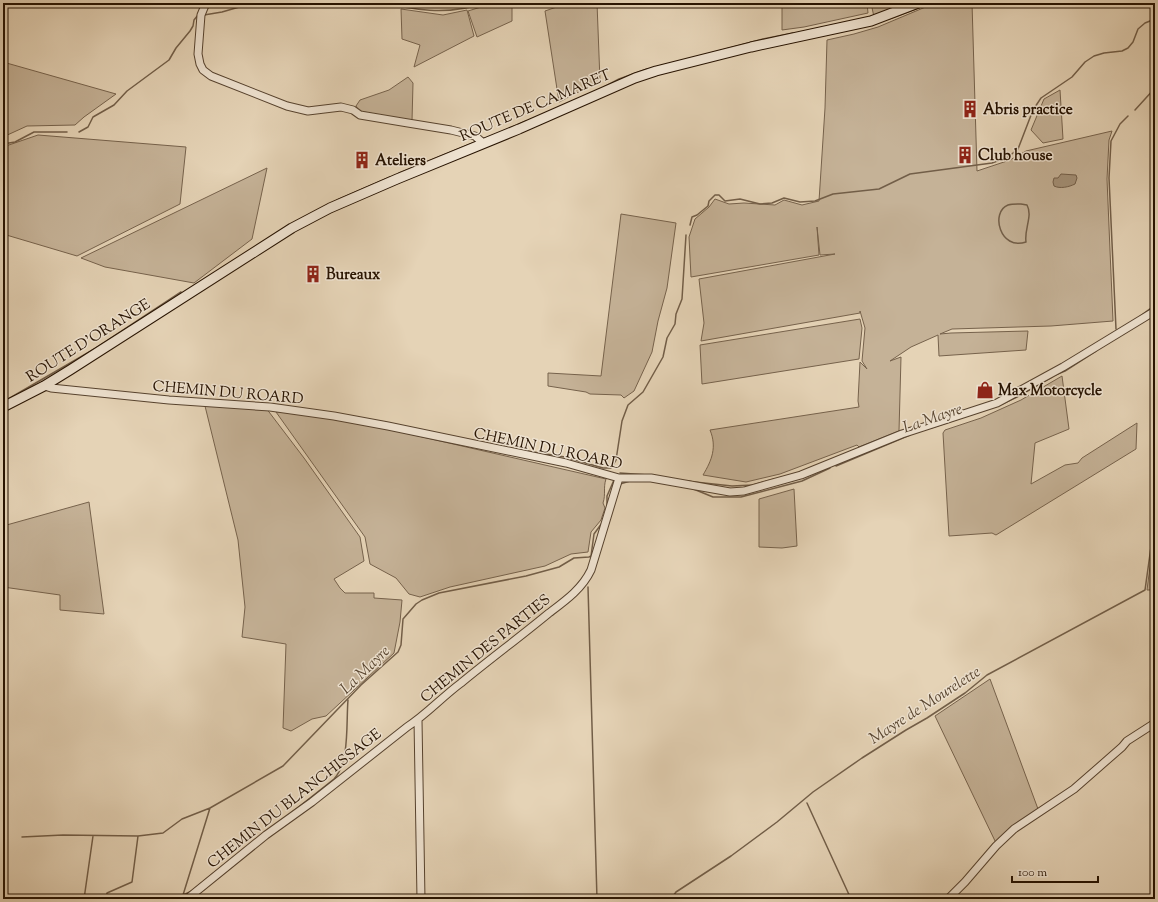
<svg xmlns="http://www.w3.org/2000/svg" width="1158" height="902" viewBox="0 0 1158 902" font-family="'Sorts Mill Goudy',serif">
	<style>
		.green { fill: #c5b297; stroke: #76624c }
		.water { fill: #a49178; stroke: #725e48 }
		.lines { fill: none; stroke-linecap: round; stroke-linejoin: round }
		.stream { stroke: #725e48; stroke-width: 1.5 }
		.minor-casing { stroke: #56422e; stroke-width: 9 }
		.secondary-casing { stroke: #261200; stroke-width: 11 }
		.minor { stroke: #eee2d0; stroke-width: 7 }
		.secondary { stroke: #eee2d0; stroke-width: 9 }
		.labels { text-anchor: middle; stroke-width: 3; stroke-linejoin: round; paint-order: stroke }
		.street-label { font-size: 15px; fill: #261200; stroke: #eee2d0 }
		.poi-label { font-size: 15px; font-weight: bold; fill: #261200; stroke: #eee2d0; text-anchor: start }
		.water-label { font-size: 16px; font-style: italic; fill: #584530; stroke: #eee2d0 }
	</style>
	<rect width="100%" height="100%" fill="#e5d3b6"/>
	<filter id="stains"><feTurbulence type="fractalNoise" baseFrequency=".005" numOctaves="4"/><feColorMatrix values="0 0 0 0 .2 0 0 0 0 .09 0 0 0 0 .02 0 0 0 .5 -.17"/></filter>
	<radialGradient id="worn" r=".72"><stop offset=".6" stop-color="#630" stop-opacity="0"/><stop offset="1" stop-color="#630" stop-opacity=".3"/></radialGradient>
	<path class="green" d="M494,3H512V21L477,37L468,11Z
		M568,3H597L600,81L559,102L545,11Z
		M782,3H867L868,13L804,27L782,30Z
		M871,3H909L874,17Z
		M935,3H972L977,171L1010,160L1026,151L1112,131L1109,140L1107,179L1113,321L1051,326L952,329L940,334L951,333L1028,331L1026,350L939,356L938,335L911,347L890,361L901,357L899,431L859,447L857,445L780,474L746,482L703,475C712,460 717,447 710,430L859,407L858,401L860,362L867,369L862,361L865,328L860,311V313L701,341L704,323L699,279L835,254L820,255L817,227L819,255L691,277L689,237L695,219L709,207L715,199L729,204L744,203L775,205L784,200L802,205L819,201L825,108L827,40L854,34L878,27Z
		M401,9L443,15L467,10L474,36L414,67L420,45L402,39Z
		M3,62L116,94L84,117L75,125L27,126L3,137Z
		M408,77L413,83L412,121L359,111L356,106L360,100L389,90Z
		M1060,90L1063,139L1043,143L1031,130L1044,99Z
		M38,135L186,147L180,204L77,256L3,234V147Z
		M267,168L252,239L194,283L105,267L81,258Z
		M621,214L676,223L667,288L658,321L652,352L634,391L624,398L621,395L590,394L586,392L548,386V373L601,376Z
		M860,319L862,328L859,359L702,384L700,345Z
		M1062,376L1069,429L1035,443L1031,484L1065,465L1078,463L1082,458L1137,423L1136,449L996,535L992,533L949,536L943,433L945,430L981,418L1021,400Z
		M205,406L266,408L304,458L360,537L364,561L334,579L340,588L345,593H374V598L402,600L400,622L394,653L326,716L312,719L291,731L283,728L286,644L242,637L245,607L238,540Z
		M284,411L379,427L606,479C603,488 606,494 603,503L605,508L601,520L591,532L588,552L571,554L545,566L450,587L420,597L409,594L396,578L370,564L365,537L276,412Z
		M794,489L797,546L782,548L759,547V499Z
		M89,502L104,614L60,610V595L3,587V526Z
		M1155,528V590H1147Z
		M990,679L1038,809L996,843L935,716Z"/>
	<path class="water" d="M1061,174L1076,175L1077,178L1075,184C1069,187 1060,189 1054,186L1053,182L1054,178H1058Z"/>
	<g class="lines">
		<path class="stream" d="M383,3C421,11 448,15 486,3
			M204,15L222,12L253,3
			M889,19L932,3
			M816,37L867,26
			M711,53L763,39L793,33
			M604,87L619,79L647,69
			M1135,110L1155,88
			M503,131L526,121
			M79,132L88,127L93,117L114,105L127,91L169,60L176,48L190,31L193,26L194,20L198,15
			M3,144L15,142L34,132H67
			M399,173L475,142
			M337,200L390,177
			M1021,204L1027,205C1033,216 1024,229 1026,242C1000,251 990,212 1008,205C1012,204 1017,204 1021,204Z
			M690,225L692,217L697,215L708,206L709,201L715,195H719L725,201L740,199L760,204L772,203L784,198L800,202L815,201L833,194L879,189L910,174L992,163L1008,157L1018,149L1033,110L1041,98L1072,77L1085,62L1094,56L1104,53L1122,51L1128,48L1133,42L1138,29L1145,23L1155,19
			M1139,317L1155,305
			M1116,329L1109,178L1111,141L1120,124L1128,116
			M1055,375L1065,371L1096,351
			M3,402L96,348L181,292
			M1002,404L1017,397L1052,377
			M931,428L997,406
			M521,450L565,457L603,468H611L616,460L622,421L628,405L643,392L663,357L667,338L675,324L676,314L682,299L686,235
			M836,466L910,435
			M620,473L648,475
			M689,481L693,482
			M695,482L732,486L753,485L774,479
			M620,484L630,481
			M691,488L713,497H741L802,481L830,468
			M607,506V496L614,480
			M588,587L597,899
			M807,803L851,899
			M291,813L334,779C350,762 346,722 348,700
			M22,837L63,835L138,836L163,833L182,819L210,808
			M183,895L192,891L216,871
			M84,899L93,836
			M106,899L107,893L132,882L138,836
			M179,899L183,895L210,808L283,766L361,685L398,652L401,645L403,619L416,604L422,600L439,593L526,576L559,567L574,558L589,557L591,556L594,534L602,523
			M671,899L676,892L731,856L777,822L813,792L862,758L906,730L927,718L965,693L987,675L1145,590L1155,518"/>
		<g class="minor-casing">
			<path id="minor" d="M206,3L201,15L198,54L200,64L203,70L211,76L287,106L308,111L341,107L353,110L360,115L408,123L451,130L475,136L483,143
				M44,386L51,388L169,400L270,407L334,416L388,426L566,463L619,478H651L730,492L744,491L801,475L902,434L997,403L1063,367L1155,311
				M418,720L421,899
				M187,899L266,835L312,802L407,727C426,715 442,697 461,683C490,659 520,637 549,613C565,601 582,589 591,570L619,478
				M948,899L965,882L996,846L1014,829L1074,789L1122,747L1127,741L1155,723"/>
		</g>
		<g class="secondary-casing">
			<path id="secondary" d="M3,407L44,386L70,370L292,228L330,208L397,179L519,129L635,78L656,71L751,47L871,21L918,3"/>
		</g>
		<use href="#minor" class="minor"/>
		<use href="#secondary" class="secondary"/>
	</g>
	<defs>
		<g id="building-bare" transform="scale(1.38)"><path d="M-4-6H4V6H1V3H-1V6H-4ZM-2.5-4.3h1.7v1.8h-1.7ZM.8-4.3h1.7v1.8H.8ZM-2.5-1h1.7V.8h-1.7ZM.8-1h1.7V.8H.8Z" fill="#8f2418" stroke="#eee2d0" stroke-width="2.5" paint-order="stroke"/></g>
		<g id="shop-bare" transform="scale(1.38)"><path d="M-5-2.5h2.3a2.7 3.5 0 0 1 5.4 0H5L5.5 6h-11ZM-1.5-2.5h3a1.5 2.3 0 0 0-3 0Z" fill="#8f2418" stroke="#eee2d0" stroke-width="2.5" paint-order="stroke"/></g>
	</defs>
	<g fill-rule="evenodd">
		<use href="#building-bare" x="970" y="109"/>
		<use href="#building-bare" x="965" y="155"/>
		<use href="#building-bare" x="362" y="160"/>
		<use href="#building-bare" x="313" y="274"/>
		<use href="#shop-bare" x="985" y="390"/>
	</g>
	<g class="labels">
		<g class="street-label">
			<text transform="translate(535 105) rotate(-23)" y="5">ROUTE DE CAMARET</text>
			<text transform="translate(88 340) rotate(-32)" y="5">ROUTE D'ORANGE</text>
			<text transform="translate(228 392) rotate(5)" y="5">CHEMIN DU ROARD</text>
			<text transform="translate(548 448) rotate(12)" y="5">CHEMIN DU ROARD</text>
			<text transform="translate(485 648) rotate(-39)" y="5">CHEMIN DES PARTIES</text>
			<text transform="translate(294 798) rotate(-38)" y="5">CHEMIN DU BLANCHISSAGE</text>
		</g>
		<g class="poi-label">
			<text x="983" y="114">Abris practice</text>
			<text x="978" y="160">Club house</text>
			<text x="375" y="165">Ateliers</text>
			<text x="326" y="279">Bureaux</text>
			<text x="998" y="395">Max Motorcycle</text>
		</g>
		<g class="water-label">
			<text transform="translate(932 417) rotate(-19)" y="6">La Mayre</text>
			<text transform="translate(364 669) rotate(-44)" y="6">La Mayre</text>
			<text transform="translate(924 704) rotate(-33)" y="6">Mayre de Mourelette</text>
		</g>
	</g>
	<rect width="1158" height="902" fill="none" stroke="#e5d3b6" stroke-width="16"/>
	<rect x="4" y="4" width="1150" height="894" fill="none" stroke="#261200" stroke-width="2"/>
	<rect x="8" y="8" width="1142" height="886" fill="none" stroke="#261200"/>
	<path d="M1012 876v6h86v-6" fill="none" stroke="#261200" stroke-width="2"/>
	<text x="1018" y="876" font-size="12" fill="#261200" stroke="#eee2d0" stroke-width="3" paint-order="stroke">100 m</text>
	<rect width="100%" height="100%" filter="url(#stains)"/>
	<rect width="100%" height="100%" fill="url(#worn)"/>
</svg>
